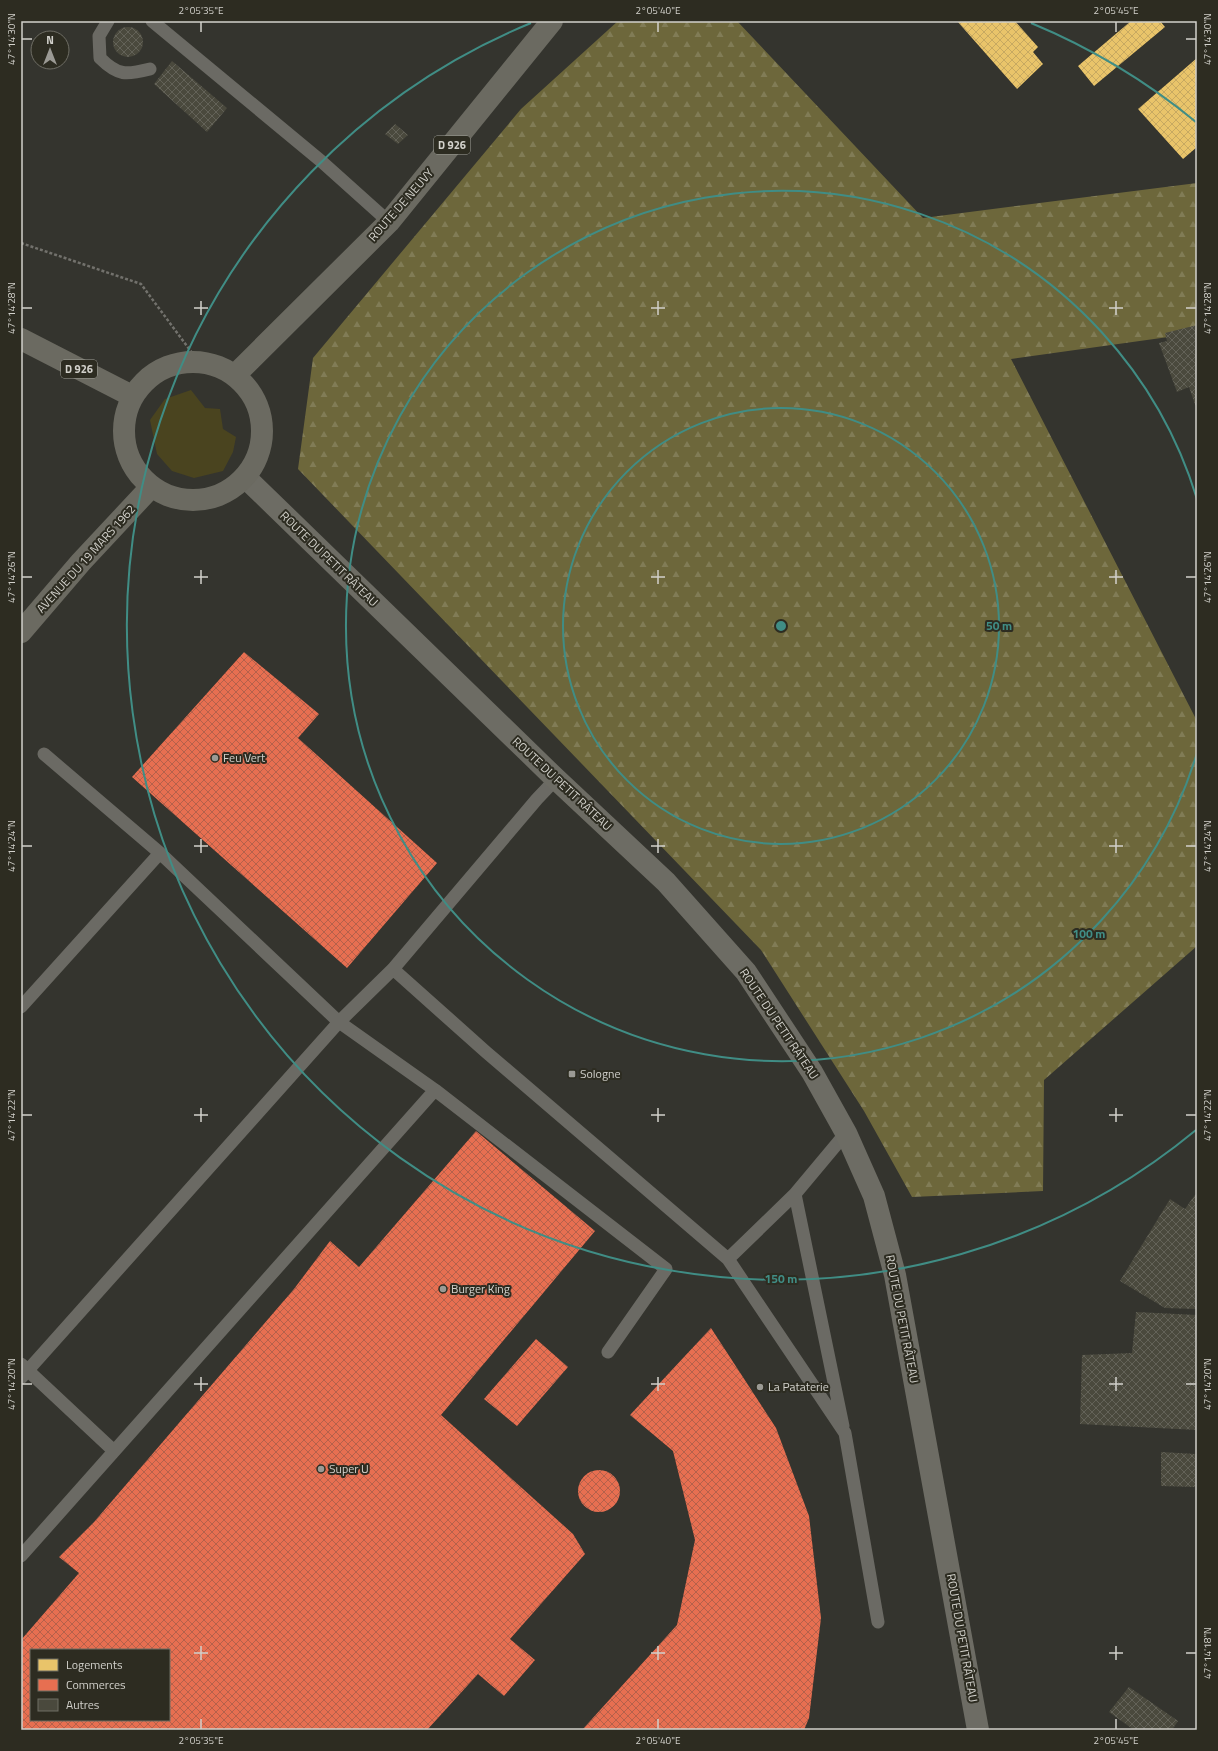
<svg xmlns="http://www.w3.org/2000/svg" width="1218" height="1751" viewBox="0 0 1218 1751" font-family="'Titillium Web',sans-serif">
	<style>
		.green { fill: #4a441f }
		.forest { fill: url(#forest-firs) }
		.homes { fill: url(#homes-cross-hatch) }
		.shops { fill: url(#shops-cross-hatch); fill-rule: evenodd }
		.building { fill: url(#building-cross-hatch) }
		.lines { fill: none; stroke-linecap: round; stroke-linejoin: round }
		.path { stroke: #72716c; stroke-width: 2.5; stroke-dasharray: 3 2; stroke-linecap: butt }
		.lane { stroke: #6b6a64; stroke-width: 13 }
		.secondary { stroke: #6d6c64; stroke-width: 22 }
		.primary { stroke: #6b6a61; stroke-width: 22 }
		.ticks { fill: none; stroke: #d2d1cb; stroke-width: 1.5 }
		.ring { fill: none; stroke: #408d85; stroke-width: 2 }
		.poi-dot { fill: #9b9a94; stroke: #2d2c21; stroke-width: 1.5 }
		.labels { text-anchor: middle; stroke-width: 4; stroke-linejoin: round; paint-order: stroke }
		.shield { fill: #2d2c21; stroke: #a0a098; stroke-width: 1 }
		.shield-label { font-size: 11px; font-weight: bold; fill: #d2d1cb }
		.street-label { font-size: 12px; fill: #d2d1cb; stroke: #2d2c21 }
		.poi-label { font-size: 12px; fill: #d2d1cb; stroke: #2d2c21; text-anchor: start }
		.centre { fill: #408d85; stroke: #2d2c21; stroke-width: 2 }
		.ring-label { font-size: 12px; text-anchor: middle; font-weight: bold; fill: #408d85; stroke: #2d2c21; stroke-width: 4; stroke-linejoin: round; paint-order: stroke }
		.neatline { fill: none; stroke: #d2d1cb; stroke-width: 1.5 }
		.ticks-label { font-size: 10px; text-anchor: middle; fill: #d2d1cb }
	</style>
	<defs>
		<pattern id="forest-firs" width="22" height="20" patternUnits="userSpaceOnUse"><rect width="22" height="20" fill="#6d673b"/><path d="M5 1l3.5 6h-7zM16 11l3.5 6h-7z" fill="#817c56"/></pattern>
		<pattern id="homes-cross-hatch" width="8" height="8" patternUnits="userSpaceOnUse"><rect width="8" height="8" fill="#e9c46a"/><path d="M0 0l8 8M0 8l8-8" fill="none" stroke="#c7a961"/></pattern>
		<pattern id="shops-cross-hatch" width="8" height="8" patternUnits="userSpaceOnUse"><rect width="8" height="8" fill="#e76f51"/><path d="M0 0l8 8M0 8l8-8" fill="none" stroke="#b5614b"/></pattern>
		<pattern id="building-cross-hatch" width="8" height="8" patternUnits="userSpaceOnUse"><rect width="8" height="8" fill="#4a493d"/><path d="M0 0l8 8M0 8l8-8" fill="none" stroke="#636258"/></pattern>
	</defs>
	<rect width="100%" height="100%" fill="#34342e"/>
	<path class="green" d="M191,390L205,408L220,409L223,429L236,437L233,452L223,471L194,478L172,471L157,454L150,420L165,399Z"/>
	<path class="forest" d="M618,21H737L923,218L1197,183V333L1011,359L1197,721V946L1044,1080L1043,1191L912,1197L864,1111L761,950L298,469L313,358L521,109Z"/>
	<path class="homes" d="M957,21H1015L1038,47L1033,52L1043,64L1017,89Z
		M1131,21H1160L1165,27L1094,86L1078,66Z
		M1197,58V147L1183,159L1138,109Z"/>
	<path class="shops" d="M244,652L319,714L298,738L437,863L347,968L132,777Z
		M476,1131L595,1231L441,1415L573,1534L585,1554L510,1639L535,1660L504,1696L478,1674L427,1730H21V1640L79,1573L59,1557L94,1522L294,1289L330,1241L359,1267ZM31,1650H169V1720H31Z
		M711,1328L776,1428L809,1516L821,1618L809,1718L804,1730H582L677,1625L695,1540L673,1451L630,1415Z
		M536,1339L568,1367L517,1426L484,1399Z
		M578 1491a21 21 0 1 1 42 0a21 21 0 1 1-42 0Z"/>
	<path class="building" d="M113 42a15 15 0 1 1 30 0a15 15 0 1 1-30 0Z
		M172,61L227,108L207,132L154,84Z
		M395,124L408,135L398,144L385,134Z
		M1197,325V410L1189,387L1177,392L1159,343L1167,341L1165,333Z
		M1197,1192V1309L1165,1308L1120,1281L1170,1199L1185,1209Z
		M1136,1312L1197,1315V1430L1080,1424L1082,1355L1132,1353Z
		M1161,1452L1196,1454L1195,1487L1161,1486Z
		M1129,1687L1178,1721L1172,1730H1134L1109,1712Z"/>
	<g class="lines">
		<path class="path" d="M21,243L141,284L198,361"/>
		<path class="lane" d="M108,21L99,36L100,58C118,76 126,75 150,69
			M152,21L321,161L389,222
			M44,754L160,853L339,1022L435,1090L666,1269L608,1352
			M393,969L486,1052L728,1259L845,1433L878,1622
			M21,1007L160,853
			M795,1194L843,1426
			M728,1259L795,1194L846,1133
			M21,1364L114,1451
			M21,1378L339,1022L393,969L537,799L556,779
			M21,1556L435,1090"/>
		<path class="secondary" d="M245,477L556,779L666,882L746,972L812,1072L846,1133L874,1196L895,1275L978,1730"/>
		<path class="primary" d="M21,339L132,396
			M124 431a69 69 0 1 1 138 0a69 69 0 1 1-138 0Z
			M235,375L389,222L552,21
			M21,632L81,562L151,487"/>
	</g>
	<path class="ticks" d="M201,22V32M658,22V32M1116,22V32M22,39H32M1186,39H1196M201,301V315M658,301V315M1116,301V315M22,308H32M194,308H208M651,308H665M1109,308H1123M1186,308H1196M201,570V584M658,570V584M1116,570V584M22,577H32M194,577H208M651,577H665M1109,577H1123M1186,577H1196M201,839V853M658,839V853M1116,839V853M22,846H32M194,846H208M651,846H665M1109,846H1123M1186,846H1196M201,1108V1122M658,1108V1122M1116,1108V1122M22,1115H32M194,1115H208M651,1115H665M1109,1115H1123M1186,1115H1196M201,1377V1391M658,1377V1391M1116,1377V1391M22,1384H32M194,1384H208M651,1384H665M1109,1384H1123M1186,1384H1196M201,1646V1660M658,1646V1660M1116,1646V1660M194,1653H208M651,1653H665M1109,1653H1123M1186,1653H1196M201,1719V1729M658,1719V1729M1116,1719V1729"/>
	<g class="ring">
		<circle cx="781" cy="626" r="218"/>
		<path d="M1197 753A435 435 0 1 1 1197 499"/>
		<path d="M1196 1130A653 653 0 1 1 531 23M1031 23A653 653 0 0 1 1196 122"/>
	</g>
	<g class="poi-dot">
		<circle cx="215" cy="758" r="4"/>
		<rect x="568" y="1070" width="8" height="8" rx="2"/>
		<circle cx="443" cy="1289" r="4"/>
		<circle cx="760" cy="1387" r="4"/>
		<circle cx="321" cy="1469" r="4"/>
	</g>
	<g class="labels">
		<g class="shield">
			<rect x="434" y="136" width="36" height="18" rx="3"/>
			<rect x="61" y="360" width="36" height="18" rx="3"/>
		</g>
		<g class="shield-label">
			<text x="452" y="149">D 926</text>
			<text x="79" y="373">D 926</text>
		</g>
		<g class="street-label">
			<text transform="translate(401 205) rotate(-49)" y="4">ROUTE DE NEUVY</text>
			<text transform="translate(86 559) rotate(-48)" y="4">AVENUE DU 19 MARS 1962</text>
			<text transform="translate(329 559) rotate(44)" y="4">ROUTE DU PETIT RÂTEAU</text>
			<text transform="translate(562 784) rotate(43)" y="4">ROUTE DU PETIT RÂTEAU</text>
			<text transform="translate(779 1024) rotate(56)" y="4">ROUTE DU PETIT RÂTEAU</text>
			<text transform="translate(902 1319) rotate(79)" y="4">ROUTE DU PETIT RÂTEAU</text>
			<text transform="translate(962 1638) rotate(80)" y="4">ROUTE DU PETIT RÂTEAU</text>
		</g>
		<g class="poi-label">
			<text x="223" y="762">Feu Vert</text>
			<text x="580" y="1078">Sologne</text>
			<text x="451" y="1293">Burger King</text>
			<text x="768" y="1391">La Pataterie</text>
			<text x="329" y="1473">Super U</text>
		</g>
	</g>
	<circle cx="781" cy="626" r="6" class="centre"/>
	<g class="ring-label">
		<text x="999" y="630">50 m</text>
		<text x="1089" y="938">100 m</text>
		<text x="781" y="1283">150 m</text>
	</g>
	<rect width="1218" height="1751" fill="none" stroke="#2d2c21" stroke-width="44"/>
	<rect x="30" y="1649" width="140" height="72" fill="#2d2c21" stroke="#6f6e65"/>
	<rect x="38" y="1659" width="20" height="12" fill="#e9c46a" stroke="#6f6e65"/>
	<text x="66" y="1669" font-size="12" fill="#d2d1cb">Logements</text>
	<rect x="38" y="1679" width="20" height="12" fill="#e76f51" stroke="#6f6e65"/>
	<text x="66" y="1689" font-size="12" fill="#d2d1cb">Commerces</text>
	<rect x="38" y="1699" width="20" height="12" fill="#4a493d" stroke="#6f6e65"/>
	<text x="66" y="1709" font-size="12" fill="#d2d1cb">Autres</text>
	<g transform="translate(50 50)"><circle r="19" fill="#2d2c21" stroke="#6f6e65"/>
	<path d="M0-3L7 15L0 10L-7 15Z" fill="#9b9a94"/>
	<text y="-6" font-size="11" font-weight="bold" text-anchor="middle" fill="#d2d1cb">N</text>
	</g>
	<rect x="22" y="22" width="1174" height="1707" class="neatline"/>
	<g class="ticks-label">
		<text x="201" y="14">2°05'35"E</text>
		<text x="658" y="14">2°05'40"E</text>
		<text x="1116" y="14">2°05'45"E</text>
		<text transform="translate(11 39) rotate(-90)" y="4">47°14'30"N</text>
		<text transform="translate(1207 39) rotate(-90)" y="4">47°14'30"N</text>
		<text transform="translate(11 308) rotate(-90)" y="4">47°14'28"N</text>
		<text transform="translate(1207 308) rotate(-90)" y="4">47°14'28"N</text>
		<text transform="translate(11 577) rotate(-90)" y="4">47°14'26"N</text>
		<text transform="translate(1207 577) rotate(-90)" y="4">47°14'26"N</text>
		<text transform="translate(11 846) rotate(-90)" y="4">47°14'24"N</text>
		<text transform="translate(1207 846) rotate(-90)" y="4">47°14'24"N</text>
		<text transform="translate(11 1115) rotate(-90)" y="4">47°14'22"N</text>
		<text transform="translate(1207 1115) rotate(-90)" y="4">47°14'22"N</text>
		<text transform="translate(11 1384) rotate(-90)" y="4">47°14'20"N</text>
		<text transform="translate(1207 1384) rotate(-90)" y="4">47°14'20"N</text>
		<text transform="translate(1207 1653) rotate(-90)" y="4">47°14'18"N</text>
		<text x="201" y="1744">2°05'35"E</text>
		<text x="658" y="1744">2°05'40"E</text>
		<text x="1116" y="1744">2°05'45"E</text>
	</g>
</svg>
